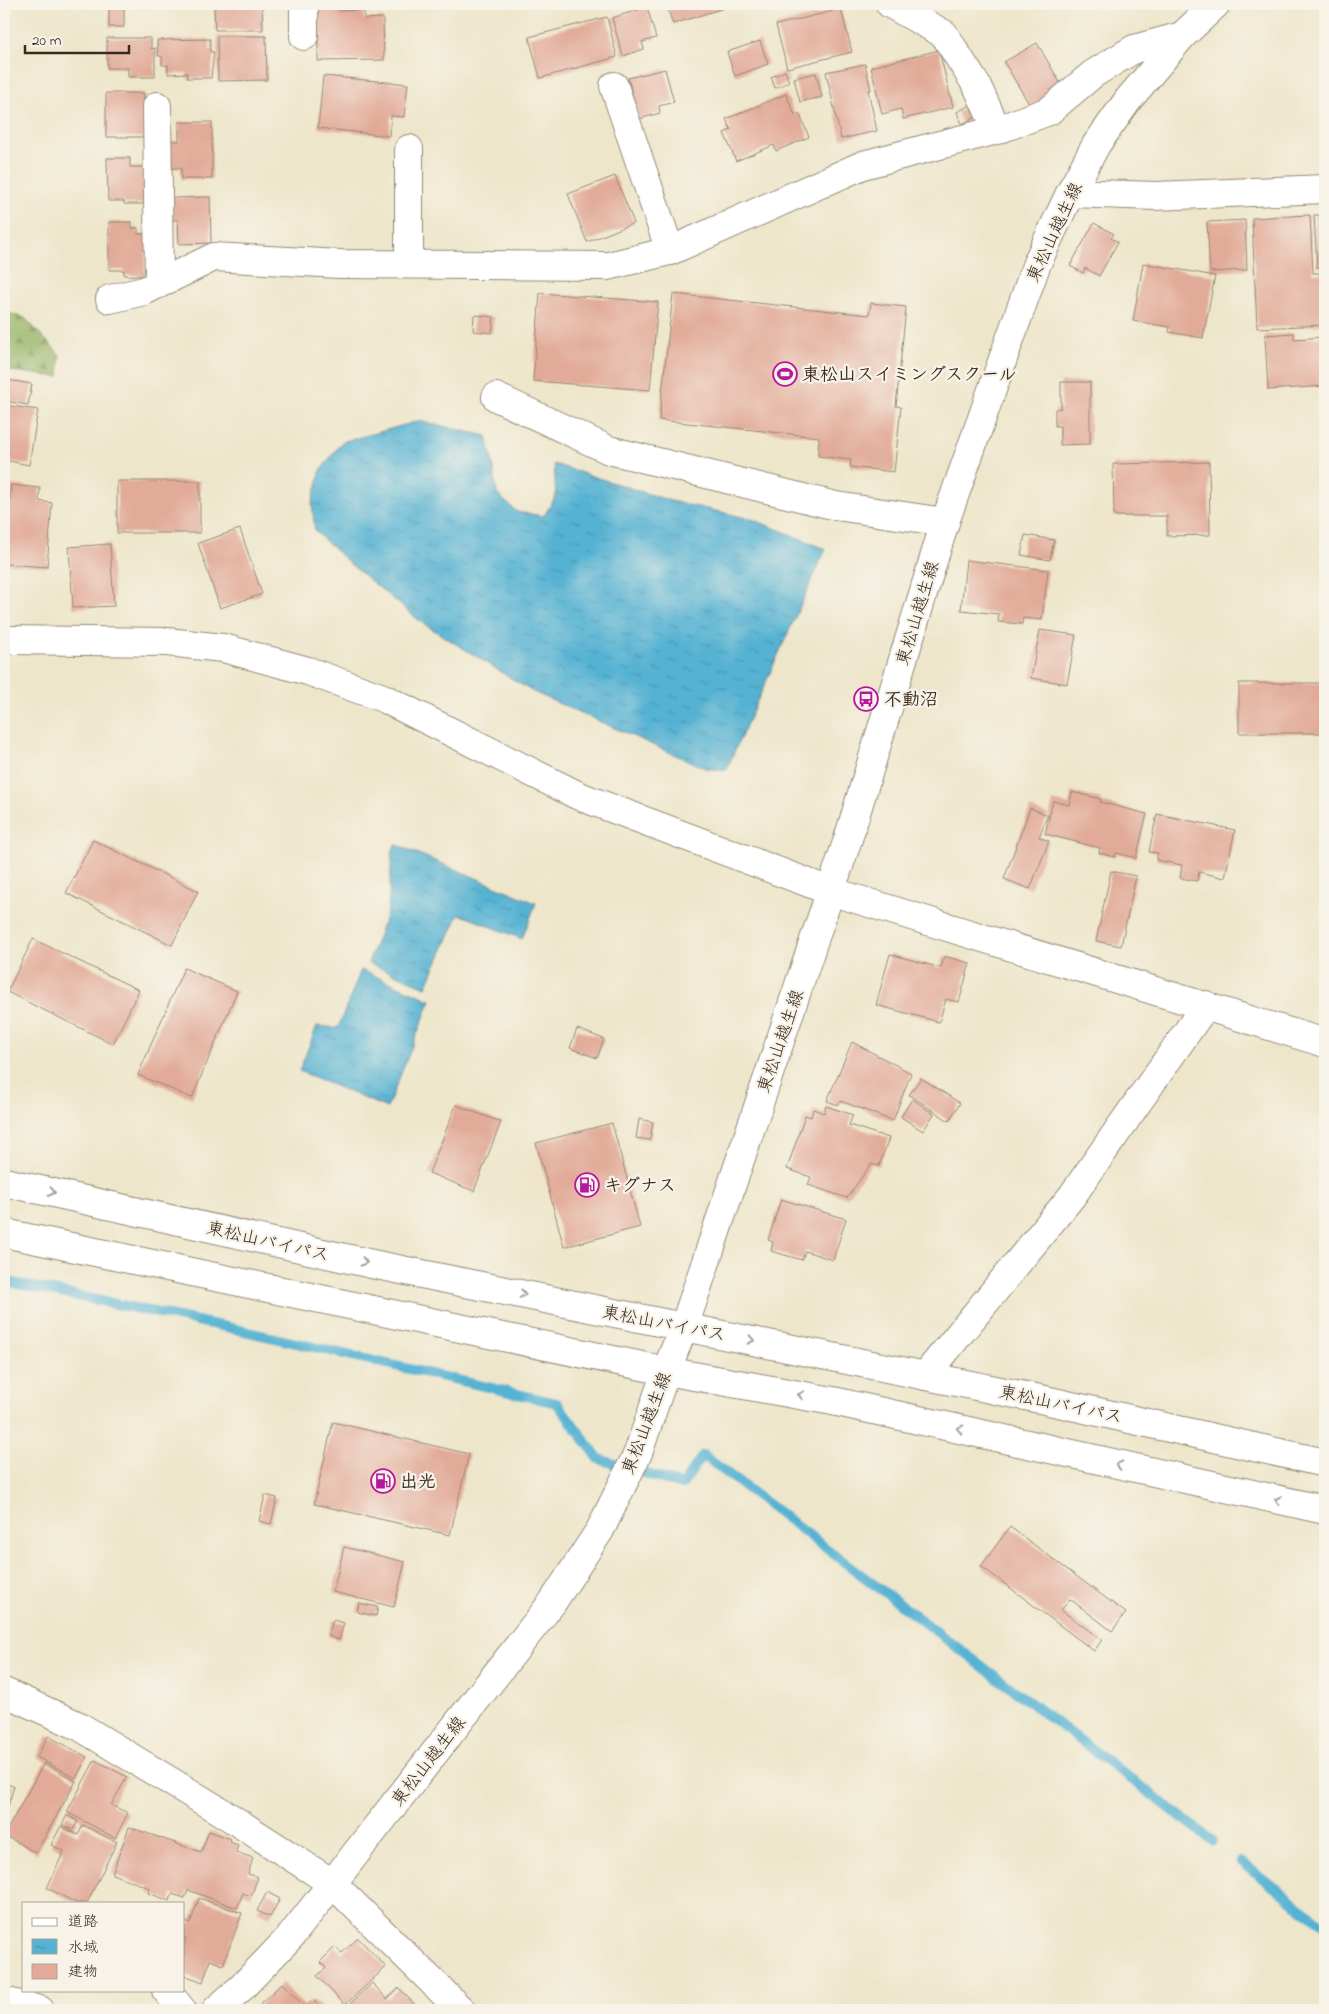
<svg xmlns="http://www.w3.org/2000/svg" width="1329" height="2014" viewBox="0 0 1329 2014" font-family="'Indie Flower','Klee One',sans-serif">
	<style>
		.forest { fill: url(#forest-firs); stroke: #6a7042 }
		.water { fill: url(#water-ripples); stroke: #486e78 }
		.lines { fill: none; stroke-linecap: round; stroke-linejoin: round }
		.stream { stroke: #55b2d3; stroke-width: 10 }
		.building { fill: #e2ab99 }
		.minor-casing { stroke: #948874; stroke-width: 30 }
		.major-casing { stroke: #948874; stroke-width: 30 }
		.highway-casing { stroke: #948874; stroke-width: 30 }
		.minor { stroke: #fff; stroke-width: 28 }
		.major { stroke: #fff; stroke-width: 28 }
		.highway { stroke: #fff; stroke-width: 28 }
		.oneway { stroke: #a79f9a }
		.labels { text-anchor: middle; stroke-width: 4.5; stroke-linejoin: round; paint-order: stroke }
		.street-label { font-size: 18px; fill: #3b2a1e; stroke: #f7f3e8 }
		.poi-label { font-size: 18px; font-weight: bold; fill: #3b2a1e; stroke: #f7f3e8; text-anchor: start }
	</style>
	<defs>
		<pattern id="forest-firs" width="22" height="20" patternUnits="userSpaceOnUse" patternTransform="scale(1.25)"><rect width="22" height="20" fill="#98b567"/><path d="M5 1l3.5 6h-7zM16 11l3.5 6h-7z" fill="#7d9354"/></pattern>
		<pattern id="water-ripples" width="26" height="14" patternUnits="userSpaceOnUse" patternTransform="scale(1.25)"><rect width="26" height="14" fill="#55b2d3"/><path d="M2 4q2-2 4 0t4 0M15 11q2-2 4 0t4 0" fill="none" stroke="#4891ab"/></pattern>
	</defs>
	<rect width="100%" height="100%" fill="#f7f3e8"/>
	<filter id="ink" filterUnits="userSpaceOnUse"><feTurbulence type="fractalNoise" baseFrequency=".02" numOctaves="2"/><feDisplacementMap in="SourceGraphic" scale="10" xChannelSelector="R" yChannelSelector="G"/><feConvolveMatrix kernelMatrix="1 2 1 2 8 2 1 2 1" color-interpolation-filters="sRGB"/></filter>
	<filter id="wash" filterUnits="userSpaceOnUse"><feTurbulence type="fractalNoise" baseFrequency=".0096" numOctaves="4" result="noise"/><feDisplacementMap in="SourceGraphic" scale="20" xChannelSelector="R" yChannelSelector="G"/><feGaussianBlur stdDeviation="1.12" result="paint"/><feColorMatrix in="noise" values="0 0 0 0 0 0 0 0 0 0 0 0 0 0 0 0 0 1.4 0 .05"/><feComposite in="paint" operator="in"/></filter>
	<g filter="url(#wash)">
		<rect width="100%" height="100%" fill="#eee6cb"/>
		<path class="forest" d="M4,312L25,318L60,355L59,377L4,370Z"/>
		<path class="water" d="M419,421L487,436L494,469L497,494L517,512L544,516L556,496L554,464L671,501L752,519L826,549L726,770L707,769L533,692L421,622L349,563L315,531L312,503L321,470L342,442Z
			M395,844L536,903L522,939L459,914L426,987L368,963L388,911L392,853Z
			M361,970L431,1000L387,1108L299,1071L317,1026L338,1028Z"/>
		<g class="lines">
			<path class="stream" d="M4,1281L231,1328L557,1403L599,1459L682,1485L703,1455L1213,1841
				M1241,1862L1325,1926"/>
		</g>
		<g id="blocks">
			<path class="building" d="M109,4H124V27H109Z
				M214,4H262L263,30H215Z
				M666,4H736L673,24Z
				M318,5H339V11L364,10V19L383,18L384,60L318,61Z
				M647,7L656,38L642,42L644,49L623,56L612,18Z
				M841,9L852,52L787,68L776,25Z
				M607,17L617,57L540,78L529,37Z
				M217,36H266L267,80L218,81Z
				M107,38H151V49L155,48V77H128V68H107Z
				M210,39V52H214L211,78H187V73L168,74V65H162V56H158L157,40Z
				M760,41L768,64L735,76L727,52Z
				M1037,43L1063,88L1031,107L1004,62Z
				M939,50L953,107L903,119L901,109L882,114L871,67Z
				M865,64L871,90H868L877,131L841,139L826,72Z
				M665,69L674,102L659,106L660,113L639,119L628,78Z
				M785,71L789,82L775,88L771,77Z
				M816,73L822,97L800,102L794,78Z
				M323,76L408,84L404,117L391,116L389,136L318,128Z
				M106,93H144V137H106Z
				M786,94L795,115L799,113L809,137L776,151L774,145L736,161L724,133L731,130L726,119Z
				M974,103L980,115L962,124L957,112Z
				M179,122H212V179H181V168H170V141H179Z
				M107,158H130V167H144L145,204H124V201H108Z
				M615,176L634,223L587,242L568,194Z
				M210,197L211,243L179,244L178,220H172L171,198Z
				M1310,215L1313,273H1325V325L1257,328L1252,218Z
				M1314,215H1325V267H1317Z
				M1245,220L1247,270L1210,272L1207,222Z
				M109,222H132V228H138V234H148V253H145V276L124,275V270H109Z
				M1094,223L1114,234L1111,238L1118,242L1099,276L1085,268L1083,273L1070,266Z
				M1143,263L1215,276L1203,338L1169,332L1170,327L1133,321Z
				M540,293L658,302L650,390L533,381Z
				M673,294L869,315L871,303L906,307L896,406L901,407L894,472L850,467L851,460L818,456L819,437L659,420Z
				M474,315L494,317L492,333L473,331Z
				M1294,333V339L1325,337V386L1268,390L1265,335Z
				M7,380L32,384L28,405L4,401Z
				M1061,382H1090V444L1060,445V426H1055V409L1061,408Z
				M4,405L38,410L29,465L4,460Z
				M1209,462L1210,535L1167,536V516H1114L1113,464Z
				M117,481H200V533H117Z
				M11,485L40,488L39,501L52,503L47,567L4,564Z
				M240,529L262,594L220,608L198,543Z
				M1025,535L1054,540L1050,560L1021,555Z
				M110,544L114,606L73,608L69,547Z
				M966,560L1048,570L1042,620L1023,618L1022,624L998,622L999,614L961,610Z
				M1040,630L1076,635L1067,684L1031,678Z
				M1239,683H1325V733H1239Z
				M1072,792L1101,799L1100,802L1147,814L1136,858L1116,853L1115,857L1099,853L1100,848L1045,834L1053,801L1069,805Z
				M1030,808L1048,815L1039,837L1049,841L1030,889L1004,879Z
				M1157,814L1235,830L1225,878L1199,872L1197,881L1180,878L1182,865L1156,860L1158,853L1149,852Z
				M93,840L198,891L172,945L66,893Z
				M1111,871L1136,876L1121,946L1096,941Z
				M33,939L139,990L113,1044L7,992Z
				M890,954L941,968L944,956L970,963L959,1002L946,999L939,1022L876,1005Z
				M184,968L237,991L192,1098L138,1075Z
				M577,1029L604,1039L597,1058L570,1048Z
				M852,1042L911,1073L893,1121L841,1101L838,1105L827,1101Z
				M921,1078L960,1103L949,1121L909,1095Z
				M912,1099L934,1114L923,1131L901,1117Z
				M456,1105L501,1122L474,1191L429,1173Z
				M826,1106L853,1115L849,1125L889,1138L879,1166L871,1164L847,1198L808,1185L811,1177L787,1169L805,1115L811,1117L813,1109L824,1113Z
				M639,1119L653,1122L650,1140L636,1138Z
				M612,1123L640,1227L564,1247L536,1143Z
				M781,1199L846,1219L833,1260L805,1251L802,1260L771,1251L773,1242L768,1240Z
				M333,1422L469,1454L450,1535L314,1504Z
				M265,1495L277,1498L271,1524L259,1521Z
				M1010,1527L1126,1613L1112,1631L1070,1599L1061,1610L1102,1640L1094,1651L981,1566Z
				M344,1547L405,1562L394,1607L333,1592Z
				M359,1603L378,1607L376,1616L357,1612Z
				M333,1620L344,1623L339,1640L328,1636Z
				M48,1736L87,1757L76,1778L37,1757Z
				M95,1760L127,1777L111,1805L128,1813L115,1838L67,1812Z
				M44,1763L76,1781L36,1853L4,1835Z
				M4,1784L14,1786L6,1813L4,1812Z
				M67,1815L78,1821L73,1830L62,1825Z
				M83,1825L117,1842L87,1903H76L47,1888L64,1851L51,1845L61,1826L78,1835Z
				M129,1827L201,1852L209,1831L231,1839L230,1842L238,1845L236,1852L253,1858L248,1874L258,1877L251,1896L243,1893L237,1908L188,1890L185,1898L172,1894L170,1901L148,1893L150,1888L112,1874Z
				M267,1892L280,1899L270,1917L257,1911Z
				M199,1898L242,1913L223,1965L210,1960L203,1982L184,1975V1946L186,1939L184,1938V1921L190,1924Z
				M358,1938L386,1967L345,2005L317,1976L326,1968L320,1962L335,1947L342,1953Z
				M282,1983L305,2007L313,2000L323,2010H254Z
				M372,1983L387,1999L399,1988L420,2010L424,2005L429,2010H356L350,2004Z"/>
		</g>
	</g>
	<g filter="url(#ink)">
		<use href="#blocks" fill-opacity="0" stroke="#948874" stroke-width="1"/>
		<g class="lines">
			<g class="minor-casing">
				<path id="minor" d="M304,4V36
					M890,4L944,34L977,86L997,130
					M614,86L670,251
					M157,106L159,284
					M409,149V264
					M1070,193L1155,196L1325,189
					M110,299L144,291L214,257L340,264L608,266L670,251L863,165L997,130L1049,111L1093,74L1134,49L1182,36
					M496,397L609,450L836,506L945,522
					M4,640L167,642L223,648L308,671L383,698L579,796L830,891L1325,1043
					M925,1376L1072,1196L1206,1005
					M4,1692L79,1726L228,1816L332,1883L461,2010
					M166,1990L182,2010
					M4,2001L40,2010"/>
			</g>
			<g class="major-casing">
				<path id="major" d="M216,2010L241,1988L291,1936L552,1603L600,1530L638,1453L666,1371L684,1327L848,839L945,522L1037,263L1070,193L1096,145L1128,100L1182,36L1216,4"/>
			</g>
			<g class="highway-casing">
				<path id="highway" d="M4,1182L372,1264L1045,1400L1325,1463
					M4,1233L666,1371L833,1401L1325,1510"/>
			</g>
			<use href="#minor" class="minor"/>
			<use href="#major" class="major"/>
			<use href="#highway" class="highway"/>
		</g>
		<defs><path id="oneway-chevron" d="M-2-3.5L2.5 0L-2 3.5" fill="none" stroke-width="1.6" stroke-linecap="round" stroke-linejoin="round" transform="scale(1.25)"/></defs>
		<g class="oneway">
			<use href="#oneway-chevron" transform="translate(52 1192) rotate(12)"/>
			<use href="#oneway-chevron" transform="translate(364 1262) rotate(13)"/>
			<use href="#oneway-chevron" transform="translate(523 1294) rotate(11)"/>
			<use href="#oneway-chevron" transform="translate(751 1340) rotate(12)"/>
			<use href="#oneway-chevron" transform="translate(801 1395) rotate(-170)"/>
			<use href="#oneway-chevron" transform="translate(960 1429) rotate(-167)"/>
			<use href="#oneway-chevron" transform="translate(1119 1465) rotate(-167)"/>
			<use href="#oneway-chevron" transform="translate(1278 1500) rotate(-168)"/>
		</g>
	</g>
	<defs>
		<g id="stadium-ring" transform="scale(1.25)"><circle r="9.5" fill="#f7f3e8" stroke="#b5179e" stroke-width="1.5"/><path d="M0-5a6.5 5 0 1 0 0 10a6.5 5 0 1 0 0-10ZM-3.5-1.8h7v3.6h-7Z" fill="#b5179e"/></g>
		<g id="bus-ring" transform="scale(1.25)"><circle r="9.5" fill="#f7f3e8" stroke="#b5179e" stroke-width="1.5"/><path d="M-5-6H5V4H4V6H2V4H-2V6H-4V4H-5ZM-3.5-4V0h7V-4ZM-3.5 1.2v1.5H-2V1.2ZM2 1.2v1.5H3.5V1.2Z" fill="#b5179e"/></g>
		<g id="fuel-ring" transform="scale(1.25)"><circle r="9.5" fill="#f7f3e8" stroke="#b5179e" stroke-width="1.5"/><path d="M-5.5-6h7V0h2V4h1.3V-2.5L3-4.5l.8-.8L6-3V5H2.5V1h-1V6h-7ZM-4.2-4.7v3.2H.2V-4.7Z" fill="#b5179e"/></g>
	</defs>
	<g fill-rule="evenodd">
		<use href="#stadium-ring" x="785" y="374"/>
		<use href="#bus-ring" x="866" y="699"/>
		<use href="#fuel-ring" x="587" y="1185"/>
		<use href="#fuel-ring" x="383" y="1481"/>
	</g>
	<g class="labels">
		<g class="street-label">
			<text transform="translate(1054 232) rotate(-65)" y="6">東松山越生線</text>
			<text transform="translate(917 613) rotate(-73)" y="6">東松山越生線</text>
			<text transform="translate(780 1041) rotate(-71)" y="6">東松山越生線</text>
			<text transform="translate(268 1241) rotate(13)" y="6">東松山バイパス</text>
			<text transform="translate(664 1323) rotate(11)" y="6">東松山バイパス</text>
			<text transform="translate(1061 1404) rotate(12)" y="6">東松山バイパス</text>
			<text transform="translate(646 1423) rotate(-69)" y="6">東松山越生線</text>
			<text transform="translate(428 1761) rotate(-52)" y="6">東松山越生線</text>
		</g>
		<g class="poi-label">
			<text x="802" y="380">東松山スイミングスクール</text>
			<text x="884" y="705">不動沼</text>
			<text x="604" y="1191">キグナス</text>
			<text x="400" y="1487">出光</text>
		</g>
	</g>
	<rect width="1329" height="2014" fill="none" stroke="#f7f3e8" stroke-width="20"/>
	<rect x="22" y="1902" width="162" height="90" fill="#f7f3e8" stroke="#aca397"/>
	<rect x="32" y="1918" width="25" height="8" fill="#ffffff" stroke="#aca397"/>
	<text x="68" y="1926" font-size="15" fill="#3b2a1e">道路</text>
	<rect x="32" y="1939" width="25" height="15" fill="url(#water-ripples)" stroke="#aca397"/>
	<text x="68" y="1952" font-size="15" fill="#3b2a1e">水域</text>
	<rect x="32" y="1964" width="25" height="15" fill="#e2ab99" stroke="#aca397"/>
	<text x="68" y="1976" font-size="15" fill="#3b2a1e">建物</text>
	<path d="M25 45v8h104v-8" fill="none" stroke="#3b2a1e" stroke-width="2.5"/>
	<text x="32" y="45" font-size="15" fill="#3b2a1e" stroke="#f7f3e8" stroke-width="4" paint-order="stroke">20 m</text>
</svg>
